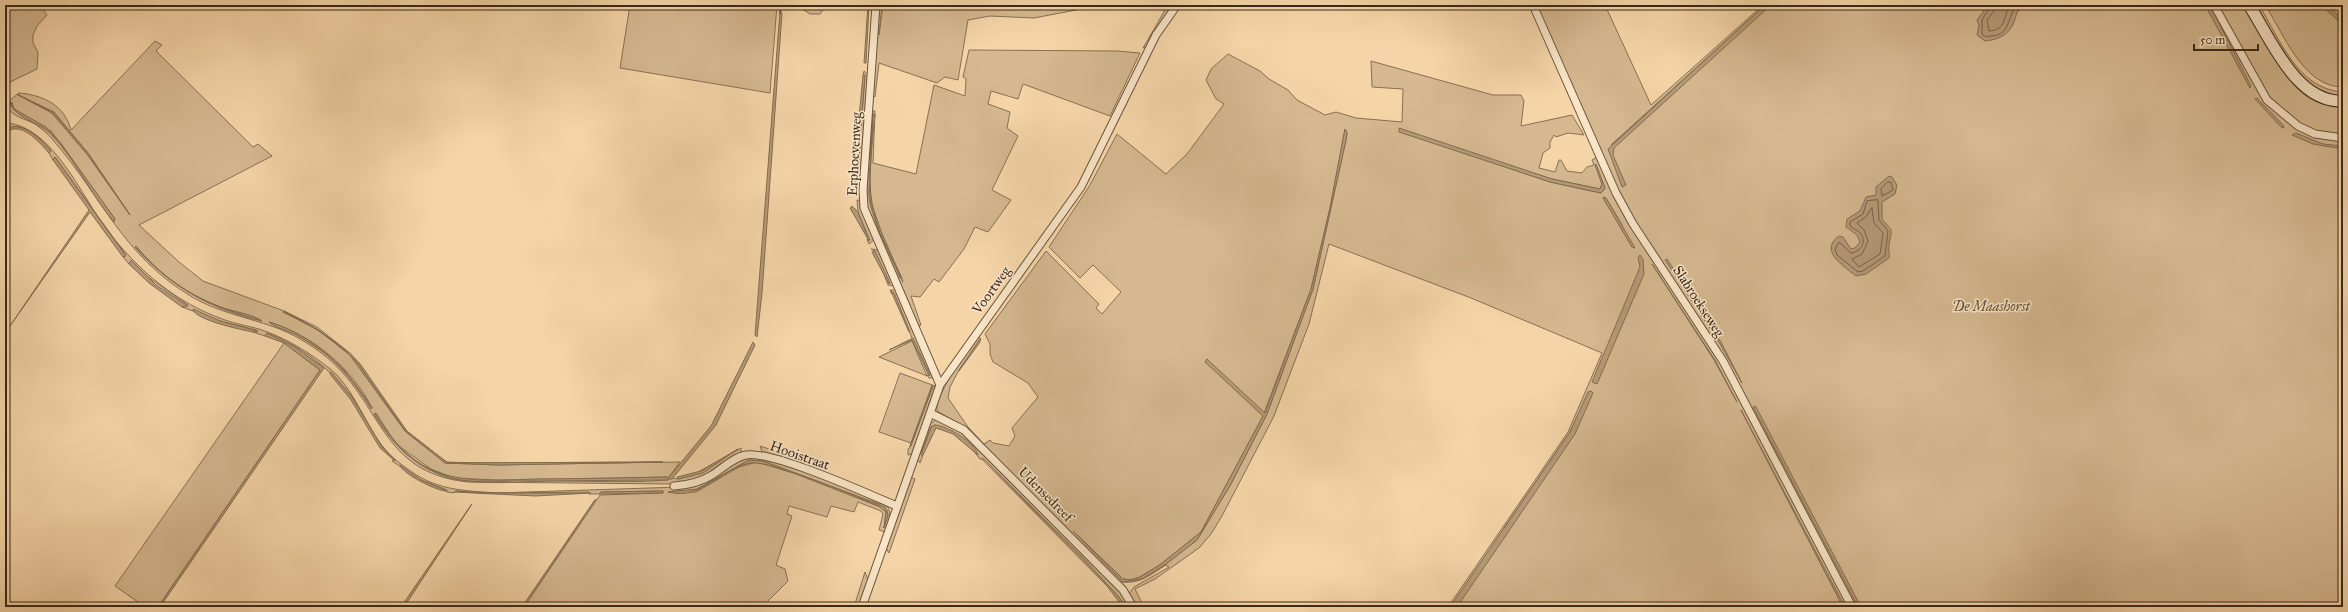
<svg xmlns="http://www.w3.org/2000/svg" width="2348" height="612" viewBox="0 0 2348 612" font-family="'IM FELL Great Primer',serif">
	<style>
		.green { fill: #d5b890; stroke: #887054; fill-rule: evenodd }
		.water { fill: #b59a77; stroke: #846c51 }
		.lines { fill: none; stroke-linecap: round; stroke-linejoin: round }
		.shore { stroke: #786148; stroke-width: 1 }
		.stream { stroke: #846c51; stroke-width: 2.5 }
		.street-casing { stroke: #69533d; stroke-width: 9 }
		.secondary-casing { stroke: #3a2819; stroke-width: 13 }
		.street { stroke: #f8e4c6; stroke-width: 7 }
		.secondary { stroke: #f8e4c6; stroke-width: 11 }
		.labels { text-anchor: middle; stroke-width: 3; stroke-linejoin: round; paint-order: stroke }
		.street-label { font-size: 14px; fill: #3a2819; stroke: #f8e4c6 }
		.park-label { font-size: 14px; font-style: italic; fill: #614c37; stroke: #f8e4c6 }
	</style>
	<rect width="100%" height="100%" fill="#f5d5a8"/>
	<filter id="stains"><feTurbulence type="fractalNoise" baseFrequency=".005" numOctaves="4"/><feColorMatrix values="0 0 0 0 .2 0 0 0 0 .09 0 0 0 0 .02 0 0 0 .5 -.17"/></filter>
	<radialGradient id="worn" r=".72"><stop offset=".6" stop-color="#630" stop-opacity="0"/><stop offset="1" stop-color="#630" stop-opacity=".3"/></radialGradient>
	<path class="green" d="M5,5H40L47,15L37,26L33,35V43L38,52L37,69L6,84Z
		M630,5H777L770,93L620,68Z
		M796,5H827L820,14H810Z
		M879,5H882L879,35L883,5H1102L1034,18L990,16L968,20L958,80L945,77L937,83L879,63L875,97L873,95Z
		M1168,5H1172L1147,46L1143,48Z
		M1536,5H1605L1651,105L1763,5H1765L1611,145L1770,5H2243C2253,21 2262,36 2272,52C2290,82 2303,106 2343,107V607H1448L1568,432L1602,353L1471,298L1329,244L1309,324L1274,416L1222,516L1211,534L1199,548L1155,579L1135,589L1144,607H1136L1129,594L1134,587L1169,567L1166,565C1150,575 1138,586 1118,581L965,427L937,411C934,398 968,345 979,337L981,339L959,370L950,387L948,398L968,427L984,444L990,440L993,443L1009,446L1015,436L1012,428L1038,397L1028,383L993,362L990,354V344L985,334L1046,251L1099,304L1096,308L1102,314L1121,292L1093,265L1080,278L1049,247L1090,185L1117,134L1166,174L1187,154L1224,104L1216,99L1206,80L1211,69L1228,54L1260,71L1269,79L1288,90L1297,100L1325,115L1336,112L1356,118L1402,122L1403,89L1372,87L1371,61L1493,95H1521L1524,101L1521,126L1572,115L1584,135L1568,133L1556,137L1554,135L1550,142V148L1543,153L1539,168L1555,172L1559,160H1561L1567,171L1582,173L1587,167L1594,165L1592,160L1602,154ZM1345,129L1347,133L1346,140L1313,289L1267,414L1231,484L1197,540L1166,564L1142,579L1123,582L1073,531L1123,579L1130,580L1140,577L1161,564L1201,532L1263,416L1206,360L1264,413L1311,289L1330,208ZM1435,143L1552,179L1600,189L1602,184L1595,164L1605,188L1601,193L1550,182ZM1603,197L1606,198L1621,223L1632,247ZM1584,403L1571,435L1504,528L1570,432Z
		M2254,5H2259C2280,39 2297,89 2343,92V96C2297,93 2276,40 2254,5Z
		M2265,5H2321L2343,25V87C2303,87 2284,34 2265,5Z
		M2327,5H2343V20Z
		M155,41L162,45L156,51L253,147L258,144L272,156L139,225L179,262L203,281L284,311L317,327L350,353L361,365L407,431L446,462L509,464L680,462L669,477L678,479L691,476L741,448V454L701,478L673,484L468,482C379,473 382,401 325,356C310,344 292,333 274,327C246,317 218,312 192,297C122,255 103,198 53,140C48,134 42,129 35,124C24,118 10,117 6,103L19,93C44,95 65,106 71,130ZM18,95L54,112L88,153L130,215L87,154L52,113ZM12,102L14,109L51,131L115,219L112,220C92,192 75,159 51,134C39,122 23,118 11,106ZM136,246C157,272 187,295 218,306C232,312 250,314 262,321C212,310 169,285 135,247ZM283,312C311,325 337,340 358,363L405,430L448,463L663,462L499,465L445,463L405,431L350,355L318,330ZM269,322C312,335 352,368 372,408L345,371L326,354L298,335ZM376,413L396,444L431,469L454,478L497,480L667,477L668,480C631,483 592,481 555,481C522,481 474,487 443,476C412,464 391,442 374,414Z
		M969,50L1117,51L1140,53L1110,116L1023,84L1018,99L991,91L988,104L1010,112L1007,128L1018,136L992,190L1011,200L988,232L975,227L964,249L939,282L934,279L920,297L911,296L921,325L918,326L868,208L866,197L871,111H875L873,163L916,174L934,85L965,96L966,79L963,77ZM875,114C873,141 867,178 872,203C877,229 891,254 902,278H900C890,253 876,229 870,203C864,175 872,142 875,114Z
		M864,71L868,75L860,179L855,182L857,180L860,147L857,146V140H860L865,75H863Z
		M7,123C53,127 82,197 107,230C139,271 176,303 225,320C236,324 248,326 259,329C284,337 309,352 329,368C355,389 363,422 383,447C391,457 404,467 415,474C439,490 467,491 495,493L681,487L752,456L800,470L883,502C894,511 889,519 885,532L879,530L883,514L881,511L858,502L854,512L831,506L827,517L789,506L787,514L792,516L776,565L785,569L788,581L762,607H524L600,495L663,493V491L601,492L599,494H589V492L501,493L456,491L454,493L447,492V490L421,480L392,461L395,460C375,442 367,418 352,397C331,370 302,346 267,333L265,336L253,332H257L256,330L220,321L182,307L188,305L129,264L123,257L126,255L55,157L53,160L49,153L51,151C42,140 26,124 11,127L5,134V124ZM749,460L763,461L879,504L887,510L888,515L884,528L886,512L880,507L796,474L757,462L739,467L696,492H668L695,490Z
		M857,200L861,201L863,212L874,240L869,244L867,239L870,240L858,212Z
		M871,249L878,250L894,286L888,285L875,251Z
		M890,290H896L933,378H929L927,375H930L912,338L894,293L891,292L892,294Z
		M912,341L927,376L879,357Z
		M284,343L320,370L158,607H145L115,586Z
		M900,373L935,386L912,454L908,455V449L911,446L933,386L911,443L879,432Z
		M936,420L966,435L1116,586L1131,607H1126L1118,596L1081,556L984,459H980C967,442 959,433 935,425L931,427L921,453L923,455L920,463L917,459L928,425Z
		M760,446L781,453L782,457L762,452Z
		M910,477L915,479L889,553L886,548Z
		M865,572L868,580L858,607H854Z"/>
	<path class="water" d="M868,5H869L866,63H864Z
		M1765,5H1771L1614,148L1613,155L1626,185L1622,187L1608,149Z
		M1988,5H2027L2017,12C2013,31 2004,39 1985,41L1977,35L1979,25L1977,20Z
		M2205,5H2210L2248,80L2251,86L2250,88Z
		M2321,5H2327L2343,20V25Z
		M780,11L782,13L762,293L757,337L755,335Z
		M863,75H865L860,141L857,140Z
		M17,94L53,112L88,153L130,215L87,154L52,113Z
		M2257,98L2283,125L2284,128L2281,127L2255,99Z
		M10,101L14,109L46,127L60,142L115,219L114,222C91,195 76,160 51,134C40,123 11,116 10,101Z
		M873,113L870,179L871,202L881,231L903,282L880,233L870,202L869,179Z
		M11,127C26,124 42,140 51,151L49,153C40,143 24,124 10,130L5,137L6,130Z
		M1399,128L1552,179L1600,189L1602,184L1595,165L1596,164L1605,188L1601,193L1550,182L1399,132Z
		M1345,129L1347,133L1346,140L1313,289L1267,414L1231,484L1197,540L1166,564L1142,579L1123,582L1073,531L1123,579L1130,580L1140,577L1161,564L1201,532L1263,416L1205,362L1207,359L1265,413L1311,289L1330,208Z
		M2296,133L2323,144L2343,146V149L2313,144L2292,135Z
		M55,157L126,256L123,257L90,212L10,326L89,210L53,160Z
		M1889,176L1892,177L1897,185L1895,194L1882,202V219C1894,233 1892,227 1889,245C1888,249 1890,253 1889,258L1866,274L1856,276C1844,266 1818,251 1839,236L1843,237L1851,249L1855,248L1860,242L1857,235L1846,227L1847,219L1860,211L1866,197L1876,195V187Z
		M1603,198H1606L1635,248L1632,247Z
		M852,206L858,212L869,241L850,208Z
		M136,246C157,272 187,295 219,307C231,311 253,314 262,321C208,305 174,290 135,247Z
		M875,251L890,283L889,284L872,252Z
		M1640,255L1643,259L1644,274L1597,384L1592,382L1640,267L1638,258Z
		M1667,259L1721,342L1742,383L1719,342L1665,260Z
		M131,260L156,285L188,306L182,307L149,283L129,264Z
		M1652,264L1715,360L1737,402L1714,360Z
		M891,291L894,293L910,332H909Z
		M193,309L220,321L258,331L253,332C243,330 194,320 193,309Z
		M284,311C311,325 337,340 358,363L405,430L448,463L663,462L499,465L445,463L405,431L350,355L318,330Z
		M269,322C314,335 348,369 372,408L371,409C351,377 332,354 298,336C290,331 275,328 269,322Z
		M267,333L295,347L324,368L160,607H158L320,370L284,343L265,336Z
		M913,338L930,375L929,376L912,340L889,350Z
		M980,339V342L959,371V370Z
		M753,342L755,345L716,425L672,479H669V477L711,426Z
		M331,372L352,397L382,447L395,461L380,448L351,400L330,374Z
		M932,385V388L910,447V446Z
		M1591,391L1593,393L1575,434L1457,607H1450L1570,432L1588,392Z
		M1754,406L1756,407L1861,607H1858L1753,407Z
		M1741,410L1845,607H1843Z
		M375,413C390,437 406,458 432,470C464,484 503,480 537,479C581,479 624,478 668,477V480C620,480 572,481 524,481C498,481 468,485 443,475C411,464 391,442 374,414Z
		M935,425C947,426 975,442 978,455L953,434L936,428L923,455H921L931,427Z
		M738,449L703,473L678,479L677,477L701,471Z
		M981,458L1081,556L1118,596L1126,607H1123L1107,586Z
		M749,460L763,461L885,507L888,515L884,528L886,512L880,507C858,497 770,460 751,463C720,468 704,501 668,492L698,489Z
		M400,465L421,480L447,491C438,492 401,473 400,465Z
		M456,491L481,493H591L535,496L454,492Z
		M663,491V493L599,494L601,492Z
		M596,499L524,607H522L594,501Z
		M472,504L404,607H401L471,505Z"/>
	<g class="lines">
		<path class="shore" d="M1991,5L1982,20V34C1985,37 1987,37 1991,36C2012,35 2006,15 2018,5
			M1996,5L1994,11L1987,20L1989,31C2007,30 2003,16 2010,5
			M1888,182H1891L1893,190L1882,196L1881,189Z
			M1878,200L1879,220L1888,231L1885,256L1863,271L1858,272L1837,255L1835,249L1839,242L1851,253C1860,252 1867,243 1861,234C1858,230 1853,229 1850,226V222L1863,214L1867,201Z
			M1872,208L1874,223L1883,233L1880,254L1859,267L1852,259L1862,254L1868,241L1864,230L1857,223L1866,217Z"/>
		<path class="stream" d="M780,13L781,5"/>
		<g class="street-casing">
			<path id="street" d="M876,5L863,190L864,208L940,385
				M1533,5L1616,193L1633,224L1723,361L1852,607
				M2214,5L2267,100L2298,126L2315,134L2343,138
				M930,413L964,430L1123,590L1133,607
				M674,486C687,485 701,482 712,475C723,468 734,457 746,455C772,450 868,494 897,506
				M862,607L940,385L1081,187L1156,35L1177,5"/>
		</g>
		<g class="secondary-casing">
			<path id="secondary" d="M2249,5C2271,39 2296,103 2343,101"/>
		</g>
		<use href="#street" class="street"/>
		<use href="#secondary" class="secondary"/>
	</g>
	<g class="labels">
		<g class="street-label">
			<text transform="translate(854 154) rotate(-87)" y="5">Erphoevenweg</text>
			<text transform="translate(991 290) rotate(-54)" y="5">Voortweg</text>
			<text transform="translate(1699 301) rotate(57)" y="5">Slabroekseweg</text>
			<text transform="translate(800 455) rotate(19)" y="5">Hooistraat</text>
			<text transform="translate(1046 494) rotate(45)" y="5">Udensedreef</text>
		</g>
		<g class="park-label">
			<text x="1991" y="311">De Maashorst</text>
		</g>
	</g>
	<rect width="2348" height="612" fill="none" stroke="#f5d5a8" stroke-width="20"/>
	<rect x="6" y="6" width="2336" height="600" fill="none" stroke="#3a2819" stroke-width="2"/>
	<rect x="10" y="10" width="2328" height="592" fill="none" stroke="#3a2819"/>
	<path d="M2194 44v6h64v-6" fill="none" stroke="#3a2819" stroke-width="2"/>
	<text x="2200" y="44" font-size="12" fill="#3a2819" stroke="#f8e4c6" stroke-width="3" paint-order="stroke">50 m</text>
	<rect width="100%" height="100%" filter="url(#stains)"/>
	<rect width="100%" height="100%" fill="url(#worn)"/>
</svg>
